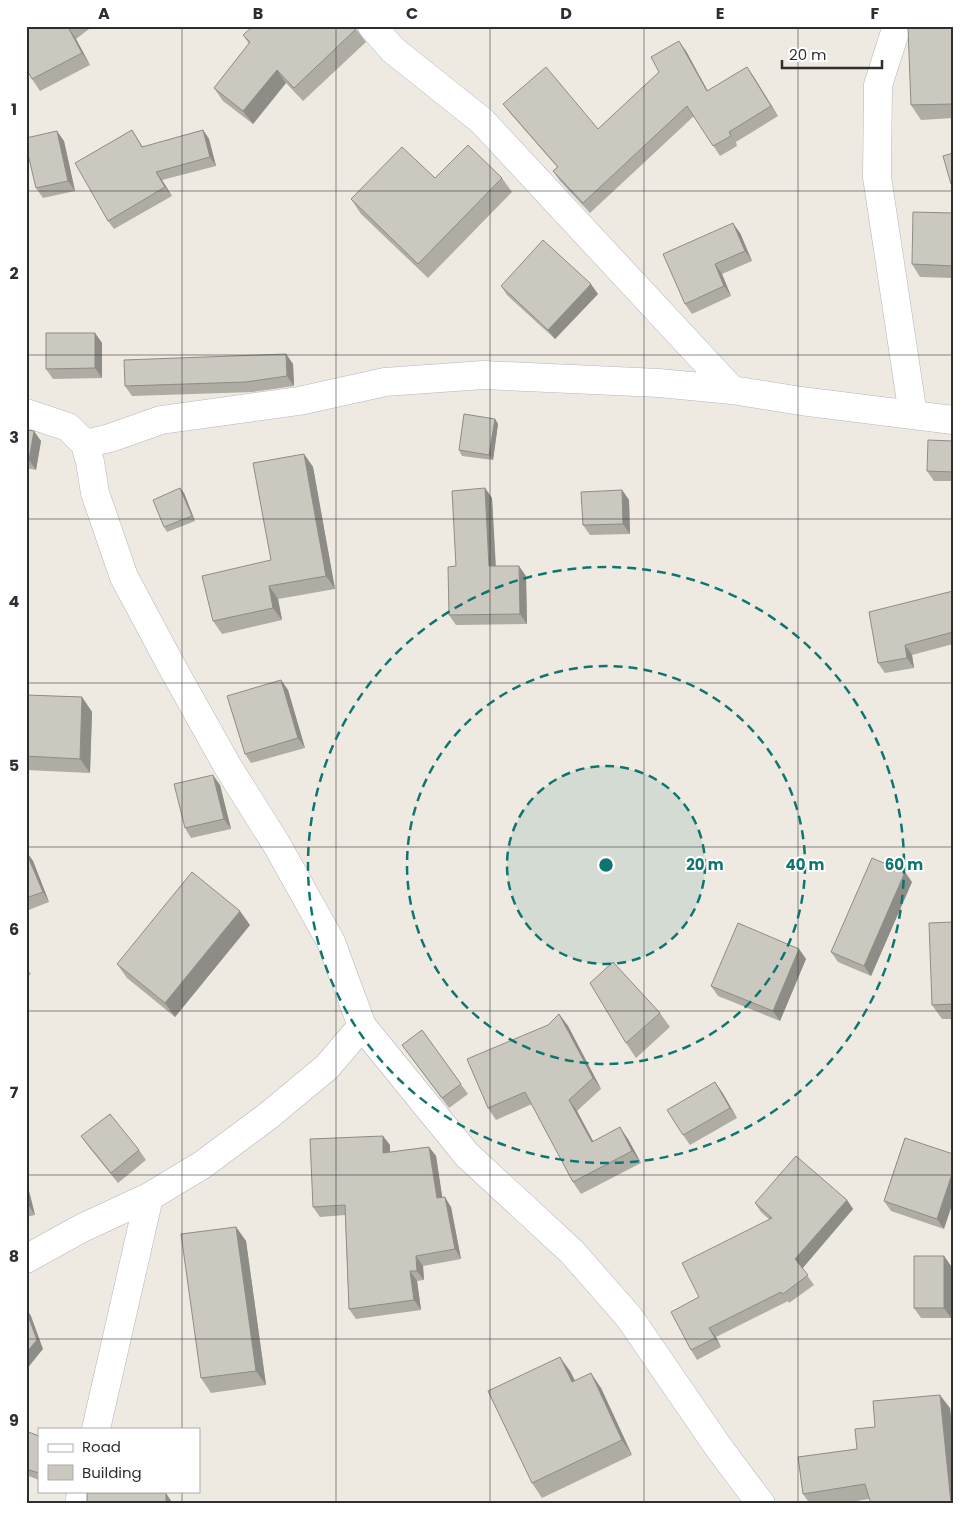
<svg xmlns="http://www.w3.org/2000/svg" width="979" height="1530" viewBox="0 0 979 1530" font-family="Poppins,sans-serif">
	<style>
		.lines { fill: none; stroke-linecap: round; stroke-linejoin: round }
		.minor-casing { stroke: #b4b5c1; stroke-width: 29 }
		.minor { stroke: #fff; stroke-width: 28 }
		.wall { fill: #afaca4 }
		.shaded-wall { fill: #8e8c86 }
		.building { fill: #cbc8bf; stroke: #8e8c86 }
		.grid { fill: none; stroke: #2e2e2e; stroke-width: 1; stroke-opacity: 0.55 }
		.ring { fill: none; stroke: #0f766e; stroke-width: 2.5; stroke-dasharray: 9 6 }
		.centre { fill: #0f766e; stroke: #fff; stroke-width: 2.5 }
		.ring-label { font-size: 15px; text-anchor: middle; font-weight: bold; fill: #0f766e; stroke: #fff; stroke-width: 4; stroke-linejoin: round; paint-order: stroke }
		.neatline { fill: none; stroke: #2e2e2e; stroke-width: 2 }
		.grid-label { font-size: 16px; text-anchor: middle; font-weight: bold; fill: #2e2e2e }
	</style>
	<rect width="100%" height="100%" fill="#efeae1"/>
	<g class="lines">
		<g class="minor-casing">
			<path id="minor" d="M372,26L393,50L482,121L732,390
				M897,26L878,85L877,177L913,415
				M26,413L68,427L85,444L90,462L95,493L124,577L171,665L228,767L277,845L331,942L362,1026L467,1155L572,1252L629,1317L719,1448L761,1504
				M85,444L110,438L161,420L299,401L385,382L483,375L659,383L732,390L801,401L953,420
				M26,1259L82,1228L149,1197L202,1165L268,1116L327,1067L362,1026
				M96,1429L149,1197
				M79,1504L82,1491"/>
		</g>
		<use href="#minor" class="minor"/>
	</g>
	<path class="wall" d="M26,26H93L76,39L90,65L40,91L32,79Z
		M953,27V118L921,120L911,105Z
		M356,29L366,42L303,101L286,83L253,124L223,101L214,88L249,44L243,35Z
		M686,51L708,91L747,67L778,116L736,142L737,146L720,156L694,116L590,213L560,181L553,171L557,167L510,113L503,104L598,129Z
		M132,130L143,147L203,130L209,139L216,166L162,180L172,196L114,229L108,221Z
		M64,141L75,191L43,198L36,188Z
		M502,178L512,192L428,278L361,214L351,199Z
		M953,213V278L920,277L912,264Z
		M740,233L752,261L722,274L731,296L692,314L685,304L663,254Z
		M501,286L598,294L555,339L507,295Z
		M95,333L102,343V378L53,379L46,369Z
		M286,354L293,364L294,386L253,392L132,396L125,386Z
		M495,419L498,424L493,460L462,456L459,450Z
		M26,430L41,441L36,470L26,468Z
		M953,441V481H934L927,471Z
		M304,454L313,467L335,589L278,599L282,620L222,634L213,621L271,560Z
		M485,488L492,498L496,566L526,576L527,624L456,625L449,615L456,566Z
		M622,490L629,500L630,534L590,535L583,525Z
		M184,493L195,521L167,532L164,527Z
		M953,591V644L912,655L914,668L885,673L878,663Z
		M281,680L288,690L305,748L251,763L245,754Z
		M26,695L82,697L92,712L90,773L26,770Z
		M220,785L231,829L191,838L185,828Z
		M26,851L33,861L49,902L26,911Z
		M912,882L871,976L838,962L831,952Z
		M953,922V1019H942L932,1005Z
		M250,925L175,1017L127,978L117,964Z
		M799,949L806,959L780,1021L718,996L711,986Z
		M26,968L31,974L26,978Z
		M660,1013L670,1027L636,1058L626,1043Z
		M559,1014L568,1026L601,1089L577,1111L593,1141L628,1139L641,1163L581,1194L573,1182L532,1104L496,1120L488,1108L548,1025Z
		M422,1030L468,1094L449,1108L402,1045Z
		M722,1092L737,1118L690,1145L683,1135Z
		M81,1136L139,1150L146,1160L118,1183L88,1146Z
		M905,1138L944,1229L891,1211L884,1201Z
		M390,1145V1152L429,1147L436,1156L442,1198L451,1207L461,1259L423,1266L424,1280L417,1281L421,1310L356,1319L349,1309L345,1215L320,1217L313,1207Z
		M26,1179L35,1215L26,1217Z
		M847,1200L853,1209L802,1268L814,1285L789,1303L788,1301L716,1337L721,1347L697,1360L691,1350L699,1297L770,1220L761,1212L755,1203Z
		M236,1227L246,1241L266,1385L211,1393L201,1378Z
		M944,1256L951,1266V1318H921L914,1308Z
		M570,1371L575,1380L601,1388L632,1455L542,1498L532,1483Z
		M950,1408L953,1440V1504L869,1499L838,1504H810L803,1494L857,1449L875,1427Z
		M26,1431L39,1436V1480L26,1475Z"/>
	<path class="shaded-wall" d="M68,27L76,39L90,65L82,53Z
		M679,41L686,51L713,101L707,91Z
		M747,67L754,77L778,116L771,106Z
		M277,70L286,83L253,124L243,111Z
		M203,130L209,139L216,166L210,157Z
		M57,131L64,141L75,191L68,181Z
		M156,172L162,180L172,196L165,187Z
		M733,223L740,233L752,261L745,251Z
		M715,264L722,274L731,296L724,286Z
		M591,284L598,294L555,339L548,330Z
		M95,333L102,343V378L95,368Z
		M286,354L293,364L294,386L287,376Z
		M495,419L498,424L493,460L489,455Z
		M34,431L41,441L36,470L29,460Z
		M304,454L313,467L335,589L326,576Z
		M180,488L184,493L195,521L192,516Z
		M485,488L492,498L496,576L489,566Z
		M622,490L629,500L630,534L623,524Z
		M519,566L526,576L527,624L520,614Z
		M269,586L278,599L282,620L273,608Z
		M905,645L912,655L914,668L907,658Z
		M281,680L288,690L305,748L298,738Z
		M82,697L92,712L90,773L80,759Z
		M213,775L220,785L231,829L224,819Z
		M26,851L33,861L49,902L43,892Z
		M905,872L912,882L871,976L864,966Z
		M240,911L250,925L175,1017L165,1003Z
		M799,949L806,959L780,1021L773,1011Z
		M559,1014L568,1026L601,1089L593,1078Z
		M715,1082L722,1092L737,1118L730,1108Z
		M569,1100L577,1111L600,1154L592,1142Z
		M620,1127L628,1139L641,1163L632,1151Z
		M383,1136L390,1145V1163L383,1153Z
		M429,1147L436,1156L444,1208L437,1198Z
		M953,1171V1202L944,1229L937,1219Z
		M26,1179L35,1215L29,1206L26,1196Z
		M445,1197L451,1207L461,1259L455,1249Z
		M847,1200L853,1209L802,1269L795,1259Z
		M236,1227L246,1241L266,1385L256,1371Z
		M416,1256L423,1266L424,1280L417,1271Z
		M944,1256L951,1266V1318L944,1308Z
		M410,1271L417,1281L421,1310L414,1300Z
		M26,1308L31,1316L43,1349L26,1370Z
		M709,1328L716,1337L721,1347L715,1338Z
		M560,1357L570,1371L582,1396L572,1382Z
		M591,1373L601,1388L632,1455L622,1440Z
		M940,1395L950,1408L953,1440V1504L951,1503Z
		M166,1493L173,1504H166Z"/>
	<path class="building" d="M26,26H69L68,27L82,53L32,79L26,68Z
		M253,26H354L356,29L294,88L277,70L243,111L214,88L250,42L243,35Z
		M953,27V104L911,105L908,28Z
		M679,41L707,91L747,67L771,106L729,132L731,136L713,146L687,106L583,203L553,171L558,167L503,104L546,67L598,129L659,72L651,57Z
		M132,130L142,147L203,130L210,157L156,172L165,187L108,221L75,163Z
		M57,131L68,181L36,188L26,146V138Z
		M468,145L502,178L418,264L351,199L402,147L435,178Z
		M953,153V184H951L943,156Z
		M913,212L953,213V266L912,264Z
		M733,223L745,251L715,264L724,286L685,304L663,254Z
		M543,240L591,284L548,330L501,286Z
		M46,333H95V368L46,369Z
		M286,354L287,376L246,382L125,386L124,360Z
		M464,414L495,419L489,455L459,450Z
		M26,430L34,431L29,460L26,459Z
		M928,440L953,441V472L927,471Z
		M304,454L326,576L269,586L273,608L213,621L202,576L271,560L253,463Z
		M180,488L192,516L164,527L153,500Z
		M485,488L489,566H519L520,614L449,615L448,567L456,566L452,491Z
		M622,490L623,524L583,525L581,492Z
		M953,591V632L905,645L907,658L878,663L869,612Z
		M281,680L298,738L245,754L227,696Z
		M26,695L82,697L80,759L26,756Z
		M213,775L224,819L185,828L174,784Z
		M26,852L43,892L26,898Z
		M872,858L905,872L864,966L831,952Z
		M192,872L240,911L165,1003L117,964Z
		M953,922V1004L932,1005L929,923Z
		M738,923L799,949L773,1011L711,986Z
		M613,962L660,1013L626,1043L590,983Z
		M559,1014L593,1078L569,1100L592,1142L620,1127L632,1151L573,1182L525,1092L488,1108L467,1059L548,1025Z
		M422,1030L461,1084L442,1098L402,1045Z
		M715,1082L730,1108L683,1135L667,1110Z
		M110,1114L139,1150L111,1173L81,1136Z
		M383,1136V1153L429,1147L437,1198L445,1197L455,1249L416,1256L417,1271H410L414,1300L349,1309L345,1205L313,1207L310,1139Z
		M905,1138L953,1154V1171L937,1219L884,1201Z
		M796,1156L847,1200L795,1259L808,1275L783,1294L781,1292L709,1328L715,1338L691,1350L671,1312L699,1297L682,1263L772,1218L755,1203Z
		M26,1196L29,1206L26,1207Z
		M236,1227L256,1371L201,1378L181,1234Z
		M914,1256H944V1308H914Z
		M26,1310L37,1340L26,1353Z
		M560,1357L572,1382L591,1373L622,1440L532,1483L488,1391Z
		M940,1395L951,1503H953V1504H871L865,1484L803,1494L798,1457L857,1449L855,1429L875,1427L873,1401Z
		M26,1431L39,1436V1473L26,1469Z
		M87,1493H166V1504H87Z"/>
	<path class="grid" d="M182,26V1429M336,26V1504M490,26V1504M644,26V1504M798,26V1504M26,191H953M26,355H953M26,519H953M26,683H953M26,847H953M26,1011H953M26,1175H953M26,1339H953M182,1491V1504"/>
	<circle cx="606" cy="865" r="99" fill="#0f766e" fill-opacity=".12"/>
	<g class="ring">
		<circle cx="606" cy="865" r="99"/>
		<circle cx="606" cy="865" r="199"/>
		<circle cx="606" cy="865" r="298"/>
	</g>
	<circle cx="606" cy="865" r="8" class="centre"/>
	<g class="ring-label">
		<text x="705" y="870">20 m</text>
		<text x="805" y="870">40 m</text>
		<text x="904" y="870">60 m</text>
	</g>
	<rect width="979" height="1530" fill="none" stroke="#ffffff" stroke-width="55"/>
	<rect x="38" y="1428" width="162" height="65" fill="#ffffff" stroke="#ababab"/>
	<rect x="48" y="1444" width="25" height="8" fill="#ffffff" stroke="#ababab"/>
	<text x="82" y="1452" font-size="15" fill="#2e2e2e">Road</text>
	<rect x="48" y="1465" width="25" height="15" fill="#cbc8bf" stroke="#ababab"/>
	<text x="82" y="1478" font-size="15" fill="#2e2e2e">Building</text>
	<path d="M782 60v8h100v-8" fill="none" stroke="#2e2e2e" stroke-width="2.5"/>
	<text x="789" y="60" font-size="15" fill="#2e2e2e" stroke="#ffffff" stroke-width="4" paint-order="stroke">20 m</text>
	<rect x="28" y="28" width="924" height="1474" class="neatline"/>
	<g class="grid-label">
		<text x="104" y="19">A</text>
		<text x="258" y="19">B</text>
		<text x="412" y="19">C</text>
		<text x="566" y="19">D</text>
		<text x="720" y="19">E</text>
		<text x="875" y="19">F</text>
		<text x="14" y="115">1</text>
		<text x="14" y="279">2</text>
		<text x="14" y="443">3</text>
		<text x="14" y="607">4</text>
		<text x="14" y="771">5</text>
		<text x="14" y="935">6</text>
		<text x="14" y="1098">7</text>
		<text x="14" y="1262">8</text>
		<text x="14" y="1426">9</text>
	</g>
</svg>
